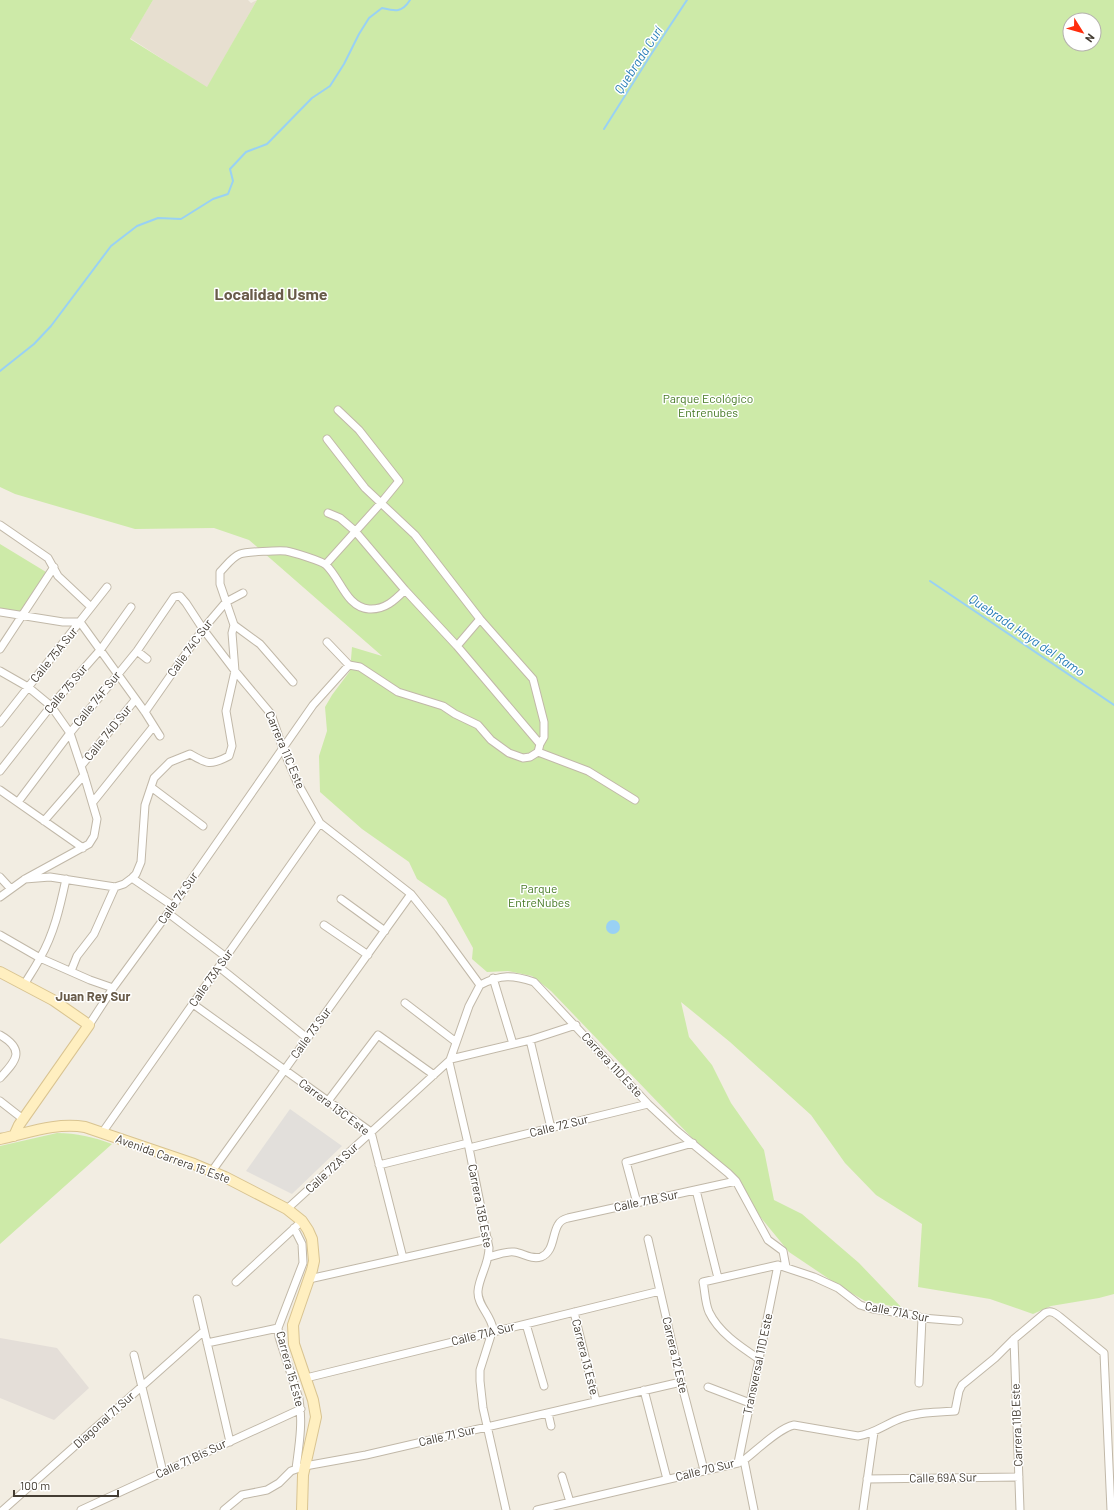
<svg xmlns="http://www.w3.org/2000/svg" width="1114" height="1510" viewBox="0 0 1114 1510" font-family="Barlow,sans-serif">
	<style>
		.residential { fill: #e7dfd0 }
		.industrial { fill: #e4ded8 }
		.green { fill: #cdeaa8; fill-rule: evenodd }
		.parking { fill: #e2dfdb }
		.water { fill: #99d1f4 }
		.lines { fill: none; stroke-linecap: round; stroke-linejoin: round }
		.stream { stroke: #99d1f4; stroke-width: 2 }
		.street-casing { stroke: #c1b8a8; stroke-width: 9 }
		.secondary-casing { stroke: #d9c491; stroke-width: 12 }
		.street { stroke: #fff; stroke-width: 7 }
		.secondary { stroke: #ffefc0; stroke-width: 10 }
		.labels { text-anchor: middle; stroke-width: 3; stroke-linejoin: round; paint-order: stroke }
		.park-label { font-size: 12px; fill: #457923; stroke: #fff }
		.street-label { font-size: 12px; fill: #443d33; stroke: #fff }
		.water-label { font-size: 13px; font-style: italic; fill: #267cb6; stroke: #fff }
		.neighbourhood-label { font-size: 13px; font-weight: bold; fill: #685b49; stroke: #fff }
		.district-label { font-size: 16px; font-weight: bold; fill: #685b49; stroke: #fff }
	</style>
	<rect width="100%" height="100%" fill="#f2ede2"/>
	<path class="residential" d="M153,0H248L251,3L257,0L207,88L130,38Z"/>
	<path class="industrial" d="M0,1338L57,1348L89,1388L54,1420L0,1398Z"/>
	<path class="green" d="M0,0H153L130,39L207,87L257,0H1114V1294L1099,1298L1051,1306L1033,1314L990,1299L918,1287L922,1224L876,1195L845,1163L811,1115L730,1042L681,1002L689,1037L712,1065L731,1103L764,1150L774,1200L802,1214L859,1263L902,1308L865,1301L841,1287L789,1252L757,1213L736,1176L695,1141L551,991L532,976L508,971L487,972L472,959L473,948L446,899L417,879L409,862L362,829L320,792L319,756L327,731L325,707L332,695L350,671L352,647L382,656L249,540L214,528L135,529L15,494L0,487ZM1070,20H1094V44H1070Z
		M0,544L46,572L21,612L0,609Z
		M57,1133C77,1133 93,1137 112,1144L0,1244V1146Z"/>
	<path class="parking" d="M290,1109L342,1146L292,1194L246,1171Z"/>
	<path class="water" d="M606 927a7 7 0 1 1 14 0a7 7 0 1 1-14 0Z"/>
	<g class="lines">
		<path class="stream" d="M604,129L650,56L687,0
			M0,371L34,344L51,326L111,246L137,226L158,218L181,219L213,199L228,194L233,181L230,169L246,152L267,144L312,98L330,86L344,64L359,34L369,18L382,8C395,11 402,13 410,0
			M930,581L1114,705"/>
		<g class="street-casing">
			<path id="street" d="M327,439L365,488L415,535L480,619L533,679L544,722V737L540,744L538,752
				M328,513L340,518L355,531L405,590L457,646L540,744
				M0,525L48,558L58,576L91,607
				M326,564L381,503L399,481L359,430L338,410
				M0,612L63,622H80L145,712L160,736
				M234,625L260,644L293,682
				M327,642L349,665L360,667L398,692L443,706L455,714L478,725L491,740L509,753L523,758L530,757L538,752
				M457,646L480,619
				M0,649L54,567
				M137,651L147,659
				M0,671L28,687L51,706L70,733L84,775L97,819L94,836L89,844L25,879L0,897
				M145,712L203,629L226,602L243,593
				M0,723L107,587
				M538,752L588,771L635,800
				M81,766L135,700
				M0,771L51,706L101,649L131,607
				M151,787L203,826
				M0,790L83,848
				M18,802L70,733L137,651L174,597L180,596L186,603L203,629L235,671L271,714L283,749L297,782L320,823L411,894L439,929L480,985
				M93,802L153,727
				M44,821L84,775
				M0,877L11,889
				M132,878L173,906
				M25,879L50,877L115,887L124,884L132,878L136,874L141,862L145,805L154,778L170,762L190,754C207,764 210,766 229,756L232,746L226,711L235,671L232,633L234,625L220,584V572C226,566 232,557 240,554C246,552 280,550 286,551C292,552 322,561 326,565C341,579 346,607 369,609C385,610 395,600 405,590
				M341,899L385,931
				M168,913L226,957
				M324,925L368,955
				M0,935L40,958L90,980L113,988
				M219,967L307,1038
				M71,971L77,956L94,934L115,887
				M493,978L513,1044
				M24,985C29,976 35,968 40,958C54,934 60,907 66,879
				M480,985C501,974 513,975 534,982L648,1104L677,1131L728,1173L736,1181L768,1240L783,1251L786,1267
				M405,1003L456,1042
				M193,1004L371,1132L403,1258
				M89,1025L113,988L168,913L313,705L349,665
				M0,1035C26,1050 16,1061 0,1078
				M530,1040L551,1128
				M451,1059L530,1040L576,1025
				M449,1062L469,1148L489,1248C489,1264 479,1277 478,1291C477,1305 491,1315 493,1329L480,1370V1381L483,1408L506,1510
				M0,1101L23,1119
				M328,1101L378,1035L434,1075
				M102,1133L320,823
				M469,1148L648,1104
				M379,1165L468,1143
				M212,1171L411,894
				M696,1190L718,1278
				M637,1203L626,1162L693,1143
				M287,1209L450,1060L469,1006L480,985
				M294,1228L302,1244L303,1263L278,1328L279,1337L299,1399C303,1423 299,1445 296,1469
				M648,1239L681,1382L704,1470
				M489,1257C496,1255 506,1251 514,1252C523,1253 531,1260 541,1257C554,1252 552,1235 558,1225C560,1221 564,1219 568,1218L736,1181
				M309,1279L488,1239
				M236,1282L302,1221
				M197,1299L230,1442
				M574,1312L596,1401
				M526,1324L544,1386
				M1014,1339L1020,1510
				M207,1343L278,1328
				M134,1355L163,1472
				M759,1359C741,1347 719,1333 709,1312C705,1303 705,1291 703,1282L778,1265L814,1277L838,1288L860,1305L873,1309L914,1315L922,1318L959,1321
				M306,1378L660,1291
				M919,1383L922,1318
				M708,1387L750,1403
				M644,1390L667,1479
				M548,1413L551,1426
				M744,1460L754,1510
				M738,1463L778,1265
				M562,1476L570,1502
				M867,1479L1019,1477
				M3,1510L204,1331
				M81,1510L301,1409
				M224,1510L242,1495L267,1490L279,1483L291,1471L305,1466L366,1455L681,1382
				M537,1510L738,1463L744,1460C756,1451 779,1428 794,1425L858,1436C874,1434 887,1423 902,1418C918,1412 938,1412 955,1411L959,1391L962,1385L995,1358L1014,1339L1045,1313C1051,1310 1055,1313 1060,1317L1104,1353L1111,1510
				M863,1510L874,1432"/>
		</g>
		<g class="secondary-casing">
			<path id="secondary" d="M0,972L53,1000L89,1025L19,1125L14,1136
				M0,1139C28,1133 56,1122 85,1127L194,1164L225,1177L287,1209L302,1221L308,1230L312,1239L314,1261L312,1270L293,1325L294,1344L313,1400L316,1417L303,1475L302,1510"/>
		</g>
		<use href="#street" class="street"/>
		<use href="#secondary" class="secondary"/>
	</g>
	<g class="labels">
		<g class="park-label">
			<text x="708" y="403">Parque Ecológico<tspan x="708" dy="14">Entrenubes</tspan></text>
			<text x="539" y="893">Parque<tspan x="539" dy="14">EntreNubes</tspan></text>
		</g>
		<g class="street-label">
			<text transform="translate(190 648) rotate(-54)" y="4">Calle 74C Sur</text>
			<text transform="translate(54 655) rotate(-51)" y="4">Calle 75A Sur</text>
			<text transform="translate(66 689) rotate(-50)" y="4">Calle 75 Sur</text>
			<text transform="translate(97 699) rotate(-51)" y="4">Calle 74F Sur</text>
			<text transform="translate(108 733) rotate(-51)" y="4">Calle 74D Sur</text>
			<text transform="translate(285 750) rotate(67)" y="4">Carrera 11C Este</text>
			<text transform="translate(178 898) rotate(-55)" y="4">Calle 74 Sur</text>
			<text transform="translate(211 978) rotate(-55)" y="4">Calle 73A Sur</text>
			<text transform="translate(311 1033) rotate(-54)" y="4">Calle 73 Sur</text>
			<text transform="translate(612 1065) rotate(47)" y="4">Carrera 11D Este</text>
			<text transform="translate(334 1107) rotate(37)" y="4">Carrera 13C Este</text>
			<text transform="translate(559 1126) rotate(-14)" y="4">Calle 72 Sur</text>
			<text transform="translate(173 1159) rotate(20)" y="4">Avenida Carrera 15 Este</text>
			<text transform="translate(332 1168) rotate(-43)" y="4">Calle 72A Sur</text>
			<text transform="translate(646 1201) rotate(-12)" y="4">Calle 71B Sur</text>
			<text transform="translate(480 1206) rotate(79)" y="4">Carrera 13B Este</text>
			<text transform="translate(897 1312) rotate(11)" y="4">Calle 71A Sur</text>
			<text transform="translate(483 1334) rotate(-14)" y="4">Calle 71A Sur</text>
			<text transform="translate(675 1355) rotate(77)" y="4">Carrera 12 Este</text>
			<text transform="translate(585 1357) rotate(76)" y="4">Carrera 13 Este</text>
			<text transform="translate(758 1364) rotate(-78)" y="4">Transversal 11D Este</text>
			<text transform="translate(290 1369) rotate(75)" y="4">Carrera 15 Este</text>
			<text transform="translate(104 1420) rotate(-42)" y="4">Diagonal 71 Sur</text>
			<text transform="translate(1017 1425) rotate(-92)" y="4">Carrera 11B Este</text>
			<text transform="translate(447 1436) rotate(-13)" y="4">Calle 71 Sur</text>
			<text transform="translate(191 1459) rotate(-25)" y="4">Calle 71 Bis Sur</text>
			<text transform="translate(705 1470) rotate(-14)" y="4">Calle 70 Sur</text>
			<text transform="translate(943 1478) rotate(-1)" y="4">Calle 69A Sur</text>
		</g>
		<g class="water-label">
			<text transform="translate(638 60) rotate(-57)" y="5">Quebrada Curí</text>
			<text transform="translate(1027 635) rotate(34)" y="5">Quebrada Haya del Ramo</text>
		</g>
		<g class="neighbourhood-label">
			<text x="93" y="1001">Juan Rey Sur</text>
		</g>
		<g class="district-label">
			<text x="271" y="300">Localidad Usme</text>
		</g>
	</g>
	<g transform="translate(1082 32) rotate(127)"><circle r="19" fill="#ffffff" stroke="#b4b1ad"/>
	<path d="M0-3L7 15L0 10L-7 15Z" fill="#ff2d0d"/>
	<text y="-6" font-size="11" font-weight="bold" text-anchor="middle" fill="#443d33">N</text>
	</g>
	<path d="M14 1490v6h104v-6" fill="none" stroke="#443d33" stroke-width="2"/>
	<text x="20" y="1490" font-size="12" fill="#443d33" stroke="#ffffff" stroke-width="3" paint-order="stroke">100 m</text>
</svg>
